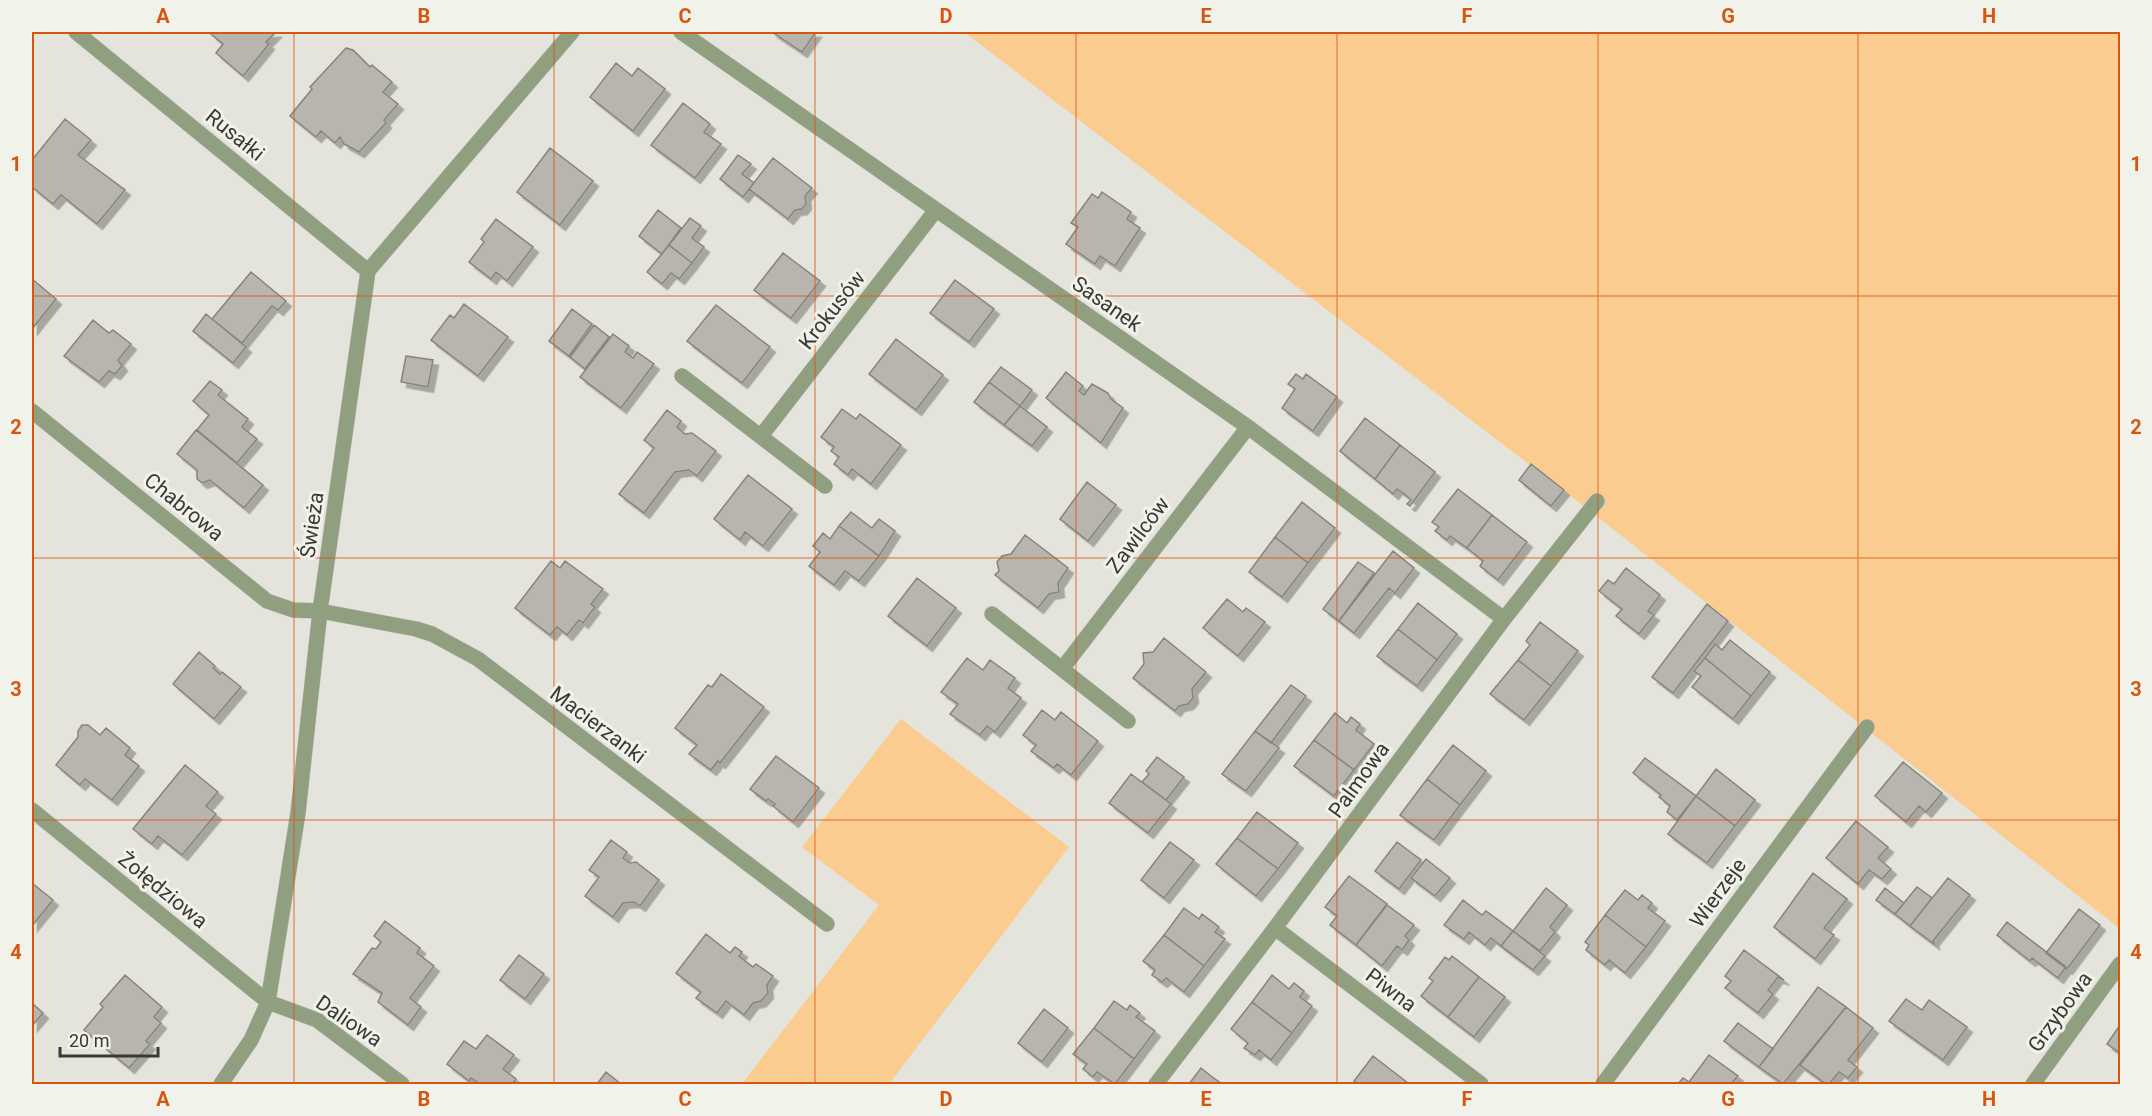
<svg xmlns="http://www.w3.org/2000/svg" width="2152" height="1116" viewBox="0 0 2152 1116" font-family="Roboto,sans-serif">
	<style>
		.green { fill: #fbcc8f }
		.building { fill: #b7b5ad; stroke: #87847d; stroke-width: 1.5; filter: url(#shadow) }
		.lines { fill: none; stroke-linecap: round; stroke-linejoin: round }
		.minor-casing { stroke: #c2c2bb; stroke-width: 16 }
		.minor { stroke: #919f81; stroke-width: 15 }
		.grid { fill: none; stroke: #d65610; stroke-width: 1.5; stroke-opacity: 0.55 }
		.labels { text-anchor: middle; stroke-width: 6; stroke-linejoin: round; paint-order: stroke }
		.street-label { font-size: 21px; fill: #393936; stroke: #f1f2e9 }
		.neatline { fill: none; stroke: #d65610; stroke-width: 2 }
		.grid-label { font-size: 20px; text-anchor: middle; font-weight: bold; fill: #d65610 }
	</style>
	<defs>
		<filter id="shadow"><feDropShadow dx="5.5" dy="5.5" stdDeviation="0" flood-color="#0004"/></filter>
	</defs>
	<rect width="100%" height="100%" fill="#e4e4dc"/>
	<path class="green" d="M964,32H2120V929L1590,511Z
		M901,719L1069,847L889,1084H742L879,905L802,847Z"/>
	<path class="building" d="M214,32H276L266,42L269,44L243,76L216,53L223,44L211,34Z
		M772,32H816L802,52Z
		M346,48L353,50L370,67L372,65L392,82L383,92L398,104L384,120L386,123L359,152L344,144L340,137L335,143L321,131L316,137L290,116L312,89L310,87Z
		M616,63L632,76L638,68L665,89L633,131L590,97Z
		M683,103L710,124L704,132L721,144L695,178L651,145Z
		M65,119L91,140L78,155L125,190L97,224L61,195L53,204L32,187V160Z
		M550,148L593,181L560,225L517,192Z
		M738,155L751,164L742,174L754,183L743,197L720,179Z
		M773,158L812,188L805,196L806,204L802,209L795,210L788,219L749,189Z
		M1102,192L1131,212L1127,219L1140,228L1115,266L1100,256L1095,264L1066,244L1078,227L1071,223L1092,194L1098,198Z
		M658,210L681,228L662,254L639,236Z
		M690,218L701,226L692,238L704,247L692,263L669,245Z
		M496,219L533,247L507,281L496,272L491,279L469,262L484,242L481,239Z
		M669,245L692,263L679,279L671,273L662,284L647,272Z
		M783,253L820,281L791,318L754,290Z
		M251,272L286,301L278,310L272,306L242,343L212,319Z
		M32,279L56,299L32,329Z
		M955,280L994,309L969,342L930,313Z
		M464,304L508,337L478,376L431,340L450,315L454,318Z
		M716,305L770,347L742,383L687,341Z
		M572,309L592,324L569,356L549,341Z
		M206,314L246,347L233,363L193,331Z
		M93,320L109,333L113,330L131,344L118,360L122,366L115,374L109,371L99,382L64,356Z
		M594,325L609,337L585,369L570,357Z
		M613,334L629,346L625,352L633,358L637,352L654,364L621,408L580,377Z
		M896,339L943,375L916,410L869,374Z
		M406,356L433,360L428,387L401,382Z
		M1001,367L1032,390L1020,406L989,382Z
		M1066,372L1083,386L1079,391L1084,395L1092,384L1108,393L1111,399L1123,408L1101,443L1046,398Z
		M1296,374L1303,379L1306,374L1337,397L1313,431L1282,408L1295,389L1288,384Z
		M210,381L222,390L218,395L248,419L242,427L257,439L237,463L197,430L209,415L193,401Z
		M989,382L1020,406L1004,425L974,402Z
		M1020,406L1047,427L1032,446L1004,425Z
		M842,409L856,419L860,414L901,445L871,484L852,469L848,475L834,464L839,457L831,451L834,447L821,437Z
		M667,410L681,421L677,427L685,434L692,433L716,451L697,476L689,470L675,472L644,513L619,494L654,448L644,440Z
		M1365,418L1400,445L1375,479L1340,451Z
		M196,430L263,485L244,508L210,480L202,483L197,479V470L177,454Z
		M1400,445L1435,472L1410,506L1407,504L1411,500L1403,493L1397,489L1393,494L1375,479Z
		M1531,464L1564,490L1551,506L1519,480Z
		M748,475L792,509L763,546L745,532L740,540L714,519Z
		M1087,482L1116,505L1088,541L1060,519Z
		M1458,489L1492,515L1467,548L1450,536L1447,540L1435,531L1439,527L1432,522Z
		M1302,502L1335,528L1308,563L1275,537Z
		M851,512L872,528L879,519L895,531L879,556L839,526Z
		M1492,515L1527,542L1498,580L1480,566L1483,561L1467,548Z
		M839,526L879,556L859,581L845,571L834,585L809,566L820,552L813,546L823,533L830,539Z
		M1025,535L1068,568L1058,583L1059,592L1049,594L1038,608L995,575L999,571L997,562L1002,556L1011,554Z
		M1275,537L1308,563L1282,597L1249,572Z
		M1393,551L1414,568L1395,593L1389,588L1354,633L1339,621Z
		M551,561L560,568L565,561L603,589L591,604L595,607L583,623L579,620L567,635L557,627L550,635L515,608Z
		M1358,562L1374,573L1339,621L1323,609Z
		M1626,568L1660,595L1648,611L1654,615L1639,634L1616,616L1622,609L1599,591L1608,580L1614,584Z
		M917,578L956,608L927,646L888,616Z
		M1227,599L1243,612L1246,608L1265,622L1238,656L1203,628Z
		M1418,603L1457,634L1437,660L1398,629Z
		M1707,604L1728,621L1673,693L1652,677Z
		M1540,622L1578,651L1551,686L1518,660L1530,645L1526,641Z
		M1398,629L1437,660L1417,686L1377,656Z
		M1164,638L1206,672L1192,689L1193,698L1188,704L1179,706L1175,711L1133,678L1144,664L1143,653L1153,652Z
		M1730,640L1770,672L1751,696L1705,658L1715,644L1722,650Z
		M199,652L215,666L213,668L220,674L222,672L241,687L214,719L173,684Z
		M967,658L983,670L990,660L1015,678L1008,688L1021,698L995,732L987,726L980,735L973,730L950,714L958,704L941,692Z
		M1705,658L1751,696L1733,719L1692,687L1701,676L1694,671Z
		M1518,660L1551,686L1524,720L1490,694Z
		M721,674L764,707L720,763L718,761L711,770L689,754L697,745L675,728L708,685L712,687Z
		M1291,685L1306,696L1271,743L1255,731Z
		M1042,710L1055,720L1061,712L1098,741L1071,775L1057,764L1054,768L1031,751L1036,745L1023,735Z
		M1335,713L1347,723L1351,717L1360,724L1356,730L1374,744L1354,770L1314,740Z
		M82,725H88L100,735L106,728L130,748L125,755L139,766L112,800L85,779L80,785L56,765L78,737V731Z
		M1255,731L1279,748L1246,791L1222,774Z
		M1314,740L1354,770L1334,796L1294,766Z
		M1453,745L1486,771L1460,805L1427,779Z
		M776,756L819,788L793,822L773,806L775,804L768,799L766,801L750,789Z
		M1157,757L1184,777L1166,800L1142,782L1149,774L1146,771Z
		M1645,758L1696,796L1677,820L1667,812L1670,806L1659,797L1661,795L1633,773Z
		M1903,762L1942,793L1926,812L1919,806L1906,822L1875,796Z
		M185,765L218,792L206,806L216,814L182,855L158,836L152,844L133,829Z
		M1716,769L1755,800L1735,826L1696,796Z
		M1131,774L1171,804L1148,833L1109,803Z
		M1427,779L1460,805L1434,840L1400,815Z
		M1696,796L1735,826L1707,863L1668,834Z
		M1257,812L1298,843L1278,869L1237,838Z
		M1856,821L1888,847L1878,858L1891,869L1882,879L1869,870L1858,884L1826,858Z
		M1237,838L1278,869L1256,896L1216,864Z
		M611,840L627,852L623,858L630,863L636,862L659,880L640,906L634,902L623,903L613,917L585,896L599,877L589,870Z
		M1170,842L1194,860L1164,898L1141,880Z
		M1397,842L1421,860L1399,889L1375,871Z
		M1426,859L1450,878L1435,896L1411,878Z
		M1813,873L1847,899L1824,928L1834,935L1815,959L1774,927Z
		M1349,876L1387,904L1356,945L1330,925L1337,916L1325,907Z
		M1948,878L1970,895L1933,941L1934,944L1910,926Z
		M32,883L53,900L32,926Z
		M1917,887L1932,898L1910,926L1895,914Z
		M1546,888L1567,905L1550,927L1555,932L1540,951L1513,931Z
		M1885,888L1904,903L1895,914L1876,900Z
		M1625,890L1638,900L1642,895L1652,903L1648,908L1665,921L1646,947L1605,915Z
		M1463,900L1482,915L1486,911L1513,931L1501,946L1491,938L1485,945L1469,932L1464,939L1444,925Z
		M1387,905L1414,925L1405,936L1409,940L1402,950L1397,946L1382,966L1356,945Z
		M1184,908L1199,919L1202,914L1219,927L1215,932L1225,939L1204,966L1164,935Z
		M2079,909L2100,925L2067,969L2046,953Z
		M1605,915L1646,947L1625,973L1609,960L1605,965L1586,950L1589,945L1585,942Z
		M385,921L420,948L417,953L434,966L410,998L421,1007L408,1025L378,1002L382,993L353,974L372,948L376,949L381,942L374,936Z
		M2007,922L2066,967L2058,978L2032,958L2030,961L1997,935Z
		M1513,931L1545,956L1533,970L1501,946Z
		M706,934L730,953L735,947L742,952L739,956L753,967L756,964L773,976L767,985L768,993L761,1001L753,1003L744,1015L726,1001L717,1013L696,998L701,992L676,973Z
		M1164,935L1204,966L1184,992L1166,978L1162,982L1152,975L1155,970L1143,961Z
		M1744,950L1784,980L1778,977L1768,990L1773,994L1758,1013L1725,988L1731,981L1725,976Z
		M519,955L544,974L525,999L500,980Z
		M1452,956L1479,977L1448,1017L1421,996L1433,981L1429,978L1445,957L1449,960Z
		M125,975L162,1007L154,1017L161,1023L146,1041L150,1044L129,1068L84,1030L103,1007L100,1004Z
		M1272,975L1289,989L1294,983L1304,991L1300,997L1312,1006L1292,1033L1252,1002Z
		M1479,977L1505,997L1474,1037L1448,1017Z
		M1818,987L1846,1007L1783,1084L1759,1067Z
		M1906,999L1922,1010L1929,1000L1967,1027L1943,1060L1889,1021Z
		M1114,1001L1127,1010L1130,1005L1140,1013L1136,1017L1155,1031L1134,1059L1094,1028Z
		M1252,1002L1292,1033L1271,1060L1259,1050L1255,1055L1244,1048L1248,1043L1231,1029Z
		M32,1003L43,1013L32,1026Z
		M1846,1007L1873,1028L1848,1060L1857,1067L1848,1078L1839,1072L1829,1084H1826L1800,1065Z
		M1044,1009L1068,1028L1042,1062L1018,1043Z
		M1738,1023L1773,1049L1759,1067L1724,1041Z
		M2120,1025V1053L2107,1044Z
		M1094,1028L1134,1059L1115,1084L1097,1072L1093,1077L1083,1069L1087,1064L1073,1054Z
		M487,1035L514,1055L503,1069L516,1079L512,1084H480L471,1078L469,1081L447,1064L464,1041L476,1049Z
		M1709,1055L1738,1076L1731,1084H1678L1683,1078L1689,1082Z
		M1373,1056L1408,1083L1407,1084H1359L1354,1081Z
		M1201,1068L1211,1076L1222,1084H1189Z
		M606,1072L621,1084H622H597Z"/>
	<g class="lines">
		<g class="minor-casing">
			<path id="minor" d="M76,32L368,271
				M681,32L1248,427L1504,619
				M682,376L825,486
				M32,411L267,601L293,610L320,611L416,629L432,634L478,659L827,924
				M761,436L936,210
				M992,614L1128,721
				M1062,669L1248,427
				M32,810L268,1002L317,1020L402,1084
				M1275,928L1481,1084
				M221,1084L251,1040L268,1002L298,813L320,611L368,271L572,32
				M1156,1084L1275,928L1504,619L1597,501
				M1603,1084L1867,727
				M2033,1084L2120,964"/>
		</g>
		<use href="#minor" class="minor"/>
	</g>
	<path class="grid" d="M294,32V1084M554,32V1084M815,32V1084M1076,32V1084M1337,32V1084M1598,32V1084M1858,32V1084M32,296H2120M32,558H2120M32,820H2120"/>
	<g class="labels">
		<g class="street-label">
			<text transform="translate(235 135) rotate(39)" y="7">Rusałki</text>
			<text transform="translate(1107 304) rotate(35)" y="7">Sasanek</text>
			<text transform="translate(832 310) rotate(-52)" y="7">Krokusów</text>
			<text transform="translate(184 507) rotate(39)" y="7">Chabrowa</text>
			<text transform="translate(312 525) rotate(-82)" y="7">Świeża</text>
			<text transform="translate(1138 535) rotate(-53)" y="7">Zawilców</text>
			<text transform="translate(598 725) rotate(37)" y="7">Macierzanki</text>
			<text transform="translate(1359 780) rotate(-54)" y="7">Palmowa</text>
			<text transform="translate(163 890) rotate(39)" y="7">Żołędziowa</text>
			<text transform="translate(1718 893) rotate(-54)" y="7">Wierzeje</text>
			<text transform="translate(1391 990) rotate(37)" y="7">Piwna</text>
			<text transform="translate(2060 1012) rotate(-54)" y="7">Grzybowa</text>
			<text transform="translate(349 1021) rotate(34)" y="7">Daliowa</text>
		</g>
	</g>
	<rect width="2152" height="1116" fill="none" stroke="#f1f2e9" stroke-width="66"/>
	<path d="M60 1047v9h98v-9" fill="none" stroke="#393936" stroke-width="3"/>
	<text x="69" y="1047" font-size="18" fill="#393936" stroke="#f1f2e9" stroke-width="4.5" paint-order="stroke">20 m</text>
	<rect x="33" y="33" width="2086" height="1050" class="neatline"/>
	<g class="grid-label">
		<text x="163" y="23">A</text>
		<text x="424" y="23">B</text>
		<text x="685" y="23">C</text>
		<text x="946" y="23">D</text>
		<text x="1206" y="23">E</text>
		<text x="1467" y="23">F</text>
		<text x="1728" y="23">G</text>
		<text x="1989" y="23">H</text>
		<text x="16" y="171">1</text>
		<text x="2136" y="171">1</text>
		<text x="16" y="434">2</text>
		<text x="2136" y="434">2</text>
		<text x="16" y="696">3</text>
		<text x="2136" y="696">3</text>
		<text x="16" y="959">4</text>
		<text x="2136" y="959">4</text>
		<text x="163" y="1106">A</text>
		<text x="424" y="1106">B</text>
		<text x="685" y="1106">C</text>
		<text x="946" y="1106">D</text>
		<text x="1206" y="1106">E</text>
		<text x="1467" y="1106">F</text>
		<text x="1728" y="1106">G</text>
		<text x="1989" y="1106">H</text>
	</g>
</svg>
